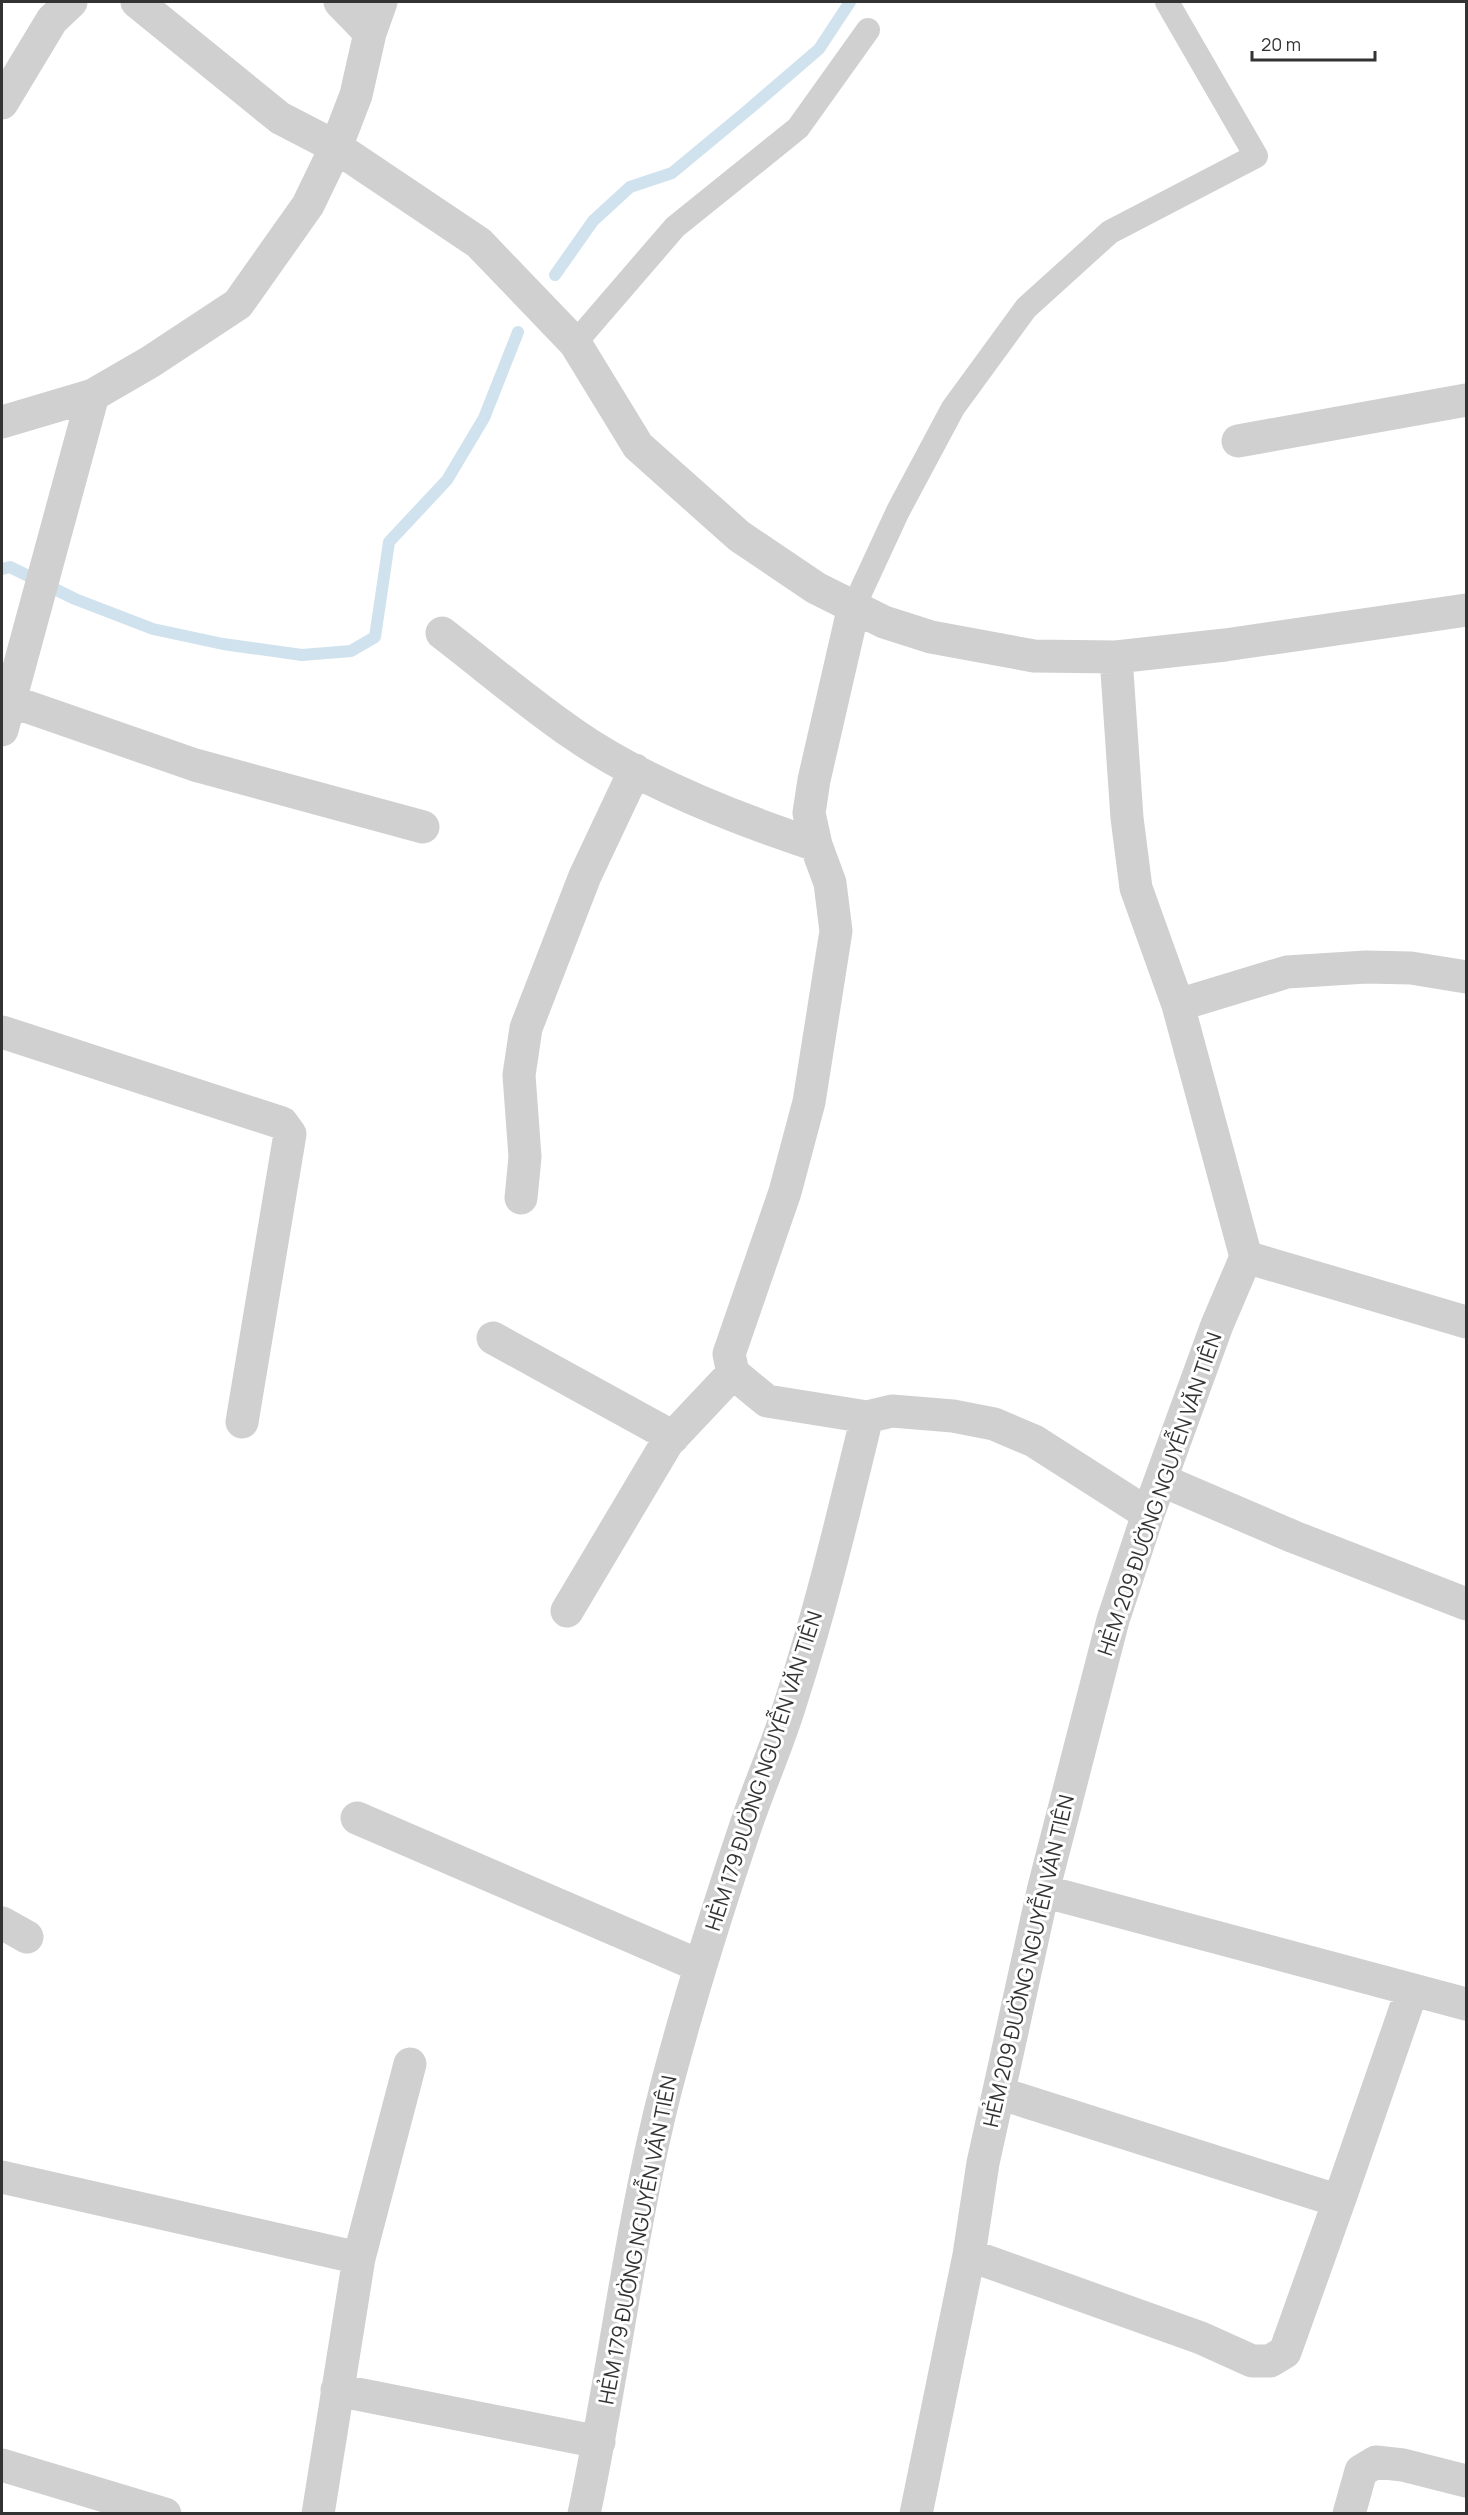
<svg xmlns="http://www.w3.org/2000/svg" width="1468" height="2515" viewBox="0 0 1468 2515" font-family="Manrope,sans-serif">
	<style>
		.lines { fill: none; stroke-linecap: round; stroke-linejoin: round }
		.stream { stroke: #cfe2ee; stroke-width: 12 }
		.lane { stroke: #d0d0d0; stroke-width: 24 }
		.street { stroke: #d0d0d0; stroke-width: 33 }
		.labels { text-anchor: middle; stroke-width: 6; stroke-linejoin: round; paint-order: stroke }
		.street-label { font-size: 21px; fill: #333; stroke: #fff }
	</style>
	<rect width="100%" height="100%" fill="#fff"/>
	<g class="lines">
		<path class="stream" d="M555,275L593,221L630,187L672,173L748,110L819,49L850,2
			M2,569L10,567L75,599L153,629L223,644L302,655L351,651L375,637L389,542L447,480L484,418L518,332"/>
		<path class="lane" d="M575,343L675,227L798,128L868,30
			M854,606L898,511L953,408L1026,308L1110,232L1256,156L1167,2"/>
		<path class="street" d="M137,2L280,118L336,147L479,243L575,343L638,446L739,536L816,588L884,622L931,637L1034,656L1116,657L1225,645L1466,610
			M340,2L370,33
			M2,103L52,20L71,2
			M2,422L93,395L150,362L238,304L308,205L336,147L356,95L370,33L381,2
			M1238,441L1466,400
			M442,633C485,666 527,702 572,733C642,782 734,818 816,845
			M8,700L195,765L423,827
			M2,730L93,395
			M1178,1005L1287,972L1366,967L1411,968L1466,977
			M2,1032L282,1123L290,1134L242,1422
			M521,1198L525,1157L519,1075L526,1028L585,876L635,770
			M1246,1257L1466,1322
			M493,1338L673,1437
			M867,1417L892,1411L953,1416L994,1424L1034,1441L1148,1514
			M1161,1480L1294,1537L1466,1604
			M567,1611L667,1443L733,1373
			M357,1818L700,1966
			M1043,1891L1466,2004
			M2,1923L27,1937
			M999,2093L1339,2201L1412,1990
			M2,2177L359,2258
			M969,2255L1201,2338L1252,2361H1270L1285,2352L1339,2201
			M337,2390L599,2442
			M2,2465L165,2514
			M318,2514L359,2258L410,2064
			M584,2514C614,2373 630,2228 666,2088C688,2004 714,1920 742,1837C757,1790 778,1745 792,1698C822,1605 844,1511 867,1417L767,1401L733,1373L729,1354L785,1192L809,1102L836,931L830,883L816,845L809,813L814,780L854,606
			M916,2514L969,2255L983,2163L1043,1891L1113,1620L1148,1514L1217,1325L1246,1257L1178,1005L1136,888L1127,818L1116,657
			M1349,2514L1361,2471L1376,2462L1403,2465L1466,2481"/>
	</g>
	<g class="labels">
		<g class="street-label">
			<text transform="translate(1160 1494) rotate(-71)" y="7">HẺM 209 ĐƯỜNG NGUYỄN VĂN TIÊN</text>
			<text transform="translate(764 1771) rotate(-72)" y="7">HẺM 179 ĐƯỜNG NGUYỄN VĂN TIÊN</text>
			<text transform="translate(1029 1961) rotate(-77)" y="7">HẺM 209 ĐƯỜNG NGUYỄN VĂN TIÊN</text>
			<text transform="translate(638 2240) rotate(-79)" y="7">HẺM 179 ĐƯỜNG NGUYỄN VĂN TIÊN</text>
		</g>
	</g>
	<rect width="1468" height="2515" fill="none" stroke="#333333" stroke-width="6"/>
	<path d="M1252 51v9h123v-9" fill="none" stroke="#333333" stroke-width="3"/>
	<text x="1261" y="51" font-size="18" fill="#333333" stroke="#ffffff" stroke-width="4.5" paint-order="stroke">20 m</text>
</svg>
